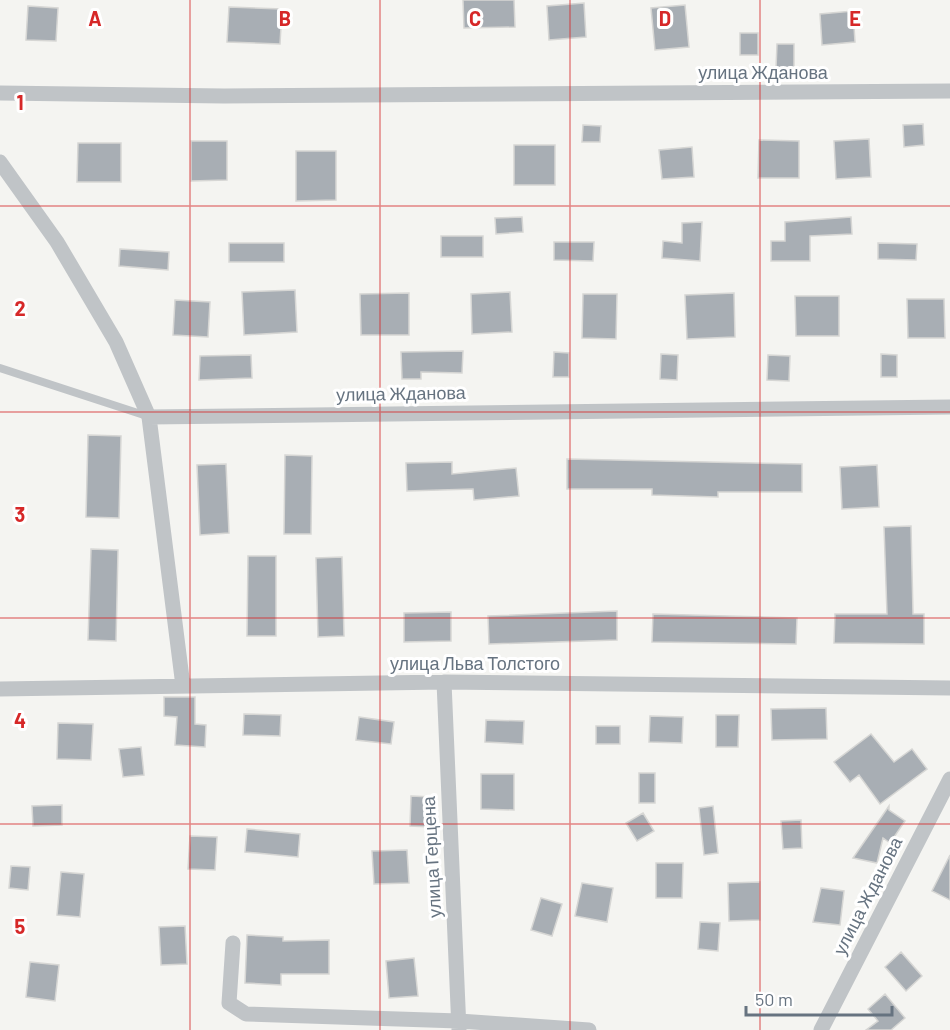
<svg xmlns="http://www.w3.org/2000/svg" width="950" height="1030" viewBox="0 0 950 1030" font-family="Barlow,sans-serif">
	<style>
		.building { fill: #a8aeb4; stroke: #d6d6d4; stroke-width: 1.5 }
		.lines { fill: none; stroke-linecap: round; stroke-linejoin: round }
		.service { stroke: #c0c4c7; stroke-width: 8 }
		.minor { stroke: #c0c4c7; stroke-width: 15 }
		.grid { fill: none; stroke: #d62828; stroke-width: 1.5; stroke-opacity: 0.55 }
		.labels { text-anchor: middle; stroke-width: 6; stroke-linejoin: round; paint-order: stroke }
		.street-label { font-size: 18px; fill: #667380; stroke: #fff }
		.grid-label { font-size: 20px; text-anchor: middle; font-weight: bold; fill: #d62828; stroke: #fff; stroke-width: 6; stroke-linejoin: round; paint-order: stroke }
	</style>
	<rect width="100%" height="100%" fill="#f4f4f1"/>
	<path class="building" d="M463,0H514L515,27L464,28Z
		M584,3L586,37L549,40L547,6Z
		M685,5L689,47L655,50L651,8Z
		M28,6L58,8L56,41L26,40Z
		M229,7L282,9L280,44L227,42Z
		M853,11L855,42L822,45L820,14Z
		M740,33H758V55H740Z
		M777,44H794V68H776Z
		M923,124L924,145L904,147L903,125Z
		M583,125L601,126L600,142H582Z
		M869,139L871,177L836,179L834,141Z
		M759,140L799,141V178H758Z
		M191,141H227V180L191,181Z
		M78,143H121V182H77Z
		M514,145H555V185H514Z
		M692,147L694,177L662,179L659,150Z
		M296,151H336V200L296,201Z
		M522,217L523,232L496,234L495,218Z
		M851,217L852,234L810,236V261H771V241H785V222Z
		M702,222L700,261L662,258L663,241L682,243V223Z
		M441,236H483V257H441Z
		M554,242H594L593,261L554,260Z
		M229,243H284V262H229Z
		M878,243L917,244L916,260L878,259Z
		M120,249L169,252L168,270L119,266Z
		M295,290L297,332L244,335L242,292Z
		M510,292L512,332L472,334L471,294Z
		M409,293V335H361L360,294Z
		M734,293L735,337L687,339L685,295Z
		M583,294H617L616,339L582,338Z
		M795,296H839V336H796Z
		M907,299H944L945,338H908Z
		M175,300L210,302L208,337L173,335Z
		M463,351L462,373L421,372V379H402L401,352Z
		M554,352L569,353V377H553Z
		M661,354L678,355L677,380L660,379Z
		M881,354L897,355V377H881Z
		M251,355L252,378L199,380L200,356Z
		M768,355L790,356L789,381L767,380Z
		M88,435L121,436L119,518L86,517Z
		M285,455L312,456L311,534H284Z
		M567,459L802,464V492H718V497L652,495V489H567Z
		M452,462V474L516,468L519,496L474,500L473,489L407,491L406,463Z
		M226,464L229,533L200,535L197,465Z
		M877,465L879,507L842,509L840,467Z
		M911,526L913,614H924V644L834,643L835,614H887L884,527Z
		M91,549L118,550L116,641L88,640Z
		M248,556H276V636H247Z
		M342,557L344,636L318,637L316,558Z
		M617,611V640L489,644L488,616Z
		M451,612V641L404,642V613Z
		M653,614L797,618L796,644L652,642Z
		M164,697H195V724L206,725L205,747L175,745L177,717L164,716Z
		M826,708L827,739L772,740L771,709Z
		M244,714L281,715L280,736L243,735Z
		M716,715H739L738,747H716Z
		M650,716L683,717L682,743L649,742Z
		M359,717L394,722L391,744L356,740Z
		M486,720L524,721L523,744L485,742Z
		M58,723L93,724L91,760L57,759Z
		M596,726H620V744H596Z
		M871,734L894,762L912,749L927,769L880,804L859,775L850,782L834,762Z
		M141,747L144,775L123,777L119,749Z
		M639,773H655V803H639Z
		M481,774H514V810L481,809Z
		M411,796L432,797L431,827L410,826Z
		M62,805V825L33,826L32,806Z
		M713,806L718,853L704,855L699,808Z
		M889,806V810L905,821L890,843L883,838L877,863L853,858Z
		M643,813L654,831L637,841L626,823Z
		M801,820L802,848L783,849L781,821Z
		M247,829L300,834L298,857L245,852Z
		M190,836L217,837L215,870L188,869Z
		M407,850L409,883L374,884L372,851Z
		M950,855V900L932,891Z
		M656,863H683L682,898H656Z
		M11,866L30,867L28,890L9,888Z
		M61,872L84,874L80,917L57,915Z
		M760,882V920L729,921L728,883Z
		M582,883L613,888L607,922L575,916Z
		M821,888L844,891L840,925L813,922Z
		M541,898L562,904L552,936L531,930Z
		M700,922L720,923L718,951L698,949Z
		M185,926L187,964L161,965L159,927Z
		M247,935L283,937V941L329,940V974H281V985L245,983Z
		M901,952L922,976L906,991L885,967Z
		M414,958L418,996L389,998L386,961Z
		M30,962L59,965L55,1001L26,997Z
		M885,994L905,1018L891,1030H866L878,1021L868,1009Z"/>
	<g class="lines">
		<path class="service" d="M0,368L147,416"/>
		<path class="minor" d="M0,93L224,96L950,91
			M0,162L57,242L116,342L149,417L950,407
			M149,417L183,686
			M444,682L459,1030
			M0,689L444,682L950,688
			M233,943L229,1003L246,1014L459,1021L589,1030
			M821,1030L950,779"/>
	</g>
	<path class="grid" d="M190,0V1030M380,0V1030M570,0V1030M760,0V1030M0,206H950M0,412H950M0,618H950M0,824H950"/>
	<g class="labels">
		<g class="street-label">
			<text x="763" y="79">улица Жданова</text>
			<text transform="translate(401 394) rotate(-1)" y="6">улица Жданова</text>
			<text x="475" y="670">улица Льва Толстого</text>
			<text transform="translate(432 857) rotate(-93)" y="6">улица Герцена</text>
			<text transform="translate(868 896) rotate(-63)" y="6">улица Жданова</text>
		</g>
	</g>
	<g class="grid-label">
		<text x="95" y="26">A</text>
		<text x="285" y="26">B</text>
		<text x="475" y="26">C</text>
		<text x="665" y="26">D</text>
		<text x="855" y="26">E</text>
		<text x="20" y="110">1</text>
		<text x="20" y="316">2</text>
		<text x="20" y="522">3</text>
		<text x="20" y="728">4</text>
		<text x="20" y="934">5</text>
	</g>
	<path d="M746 1006v9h146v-9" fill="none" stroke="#667380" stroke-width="3"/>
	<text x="755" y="1006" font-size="18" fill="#667380" stroke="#ffffff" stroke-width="4.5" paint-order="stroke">50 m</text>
</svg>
